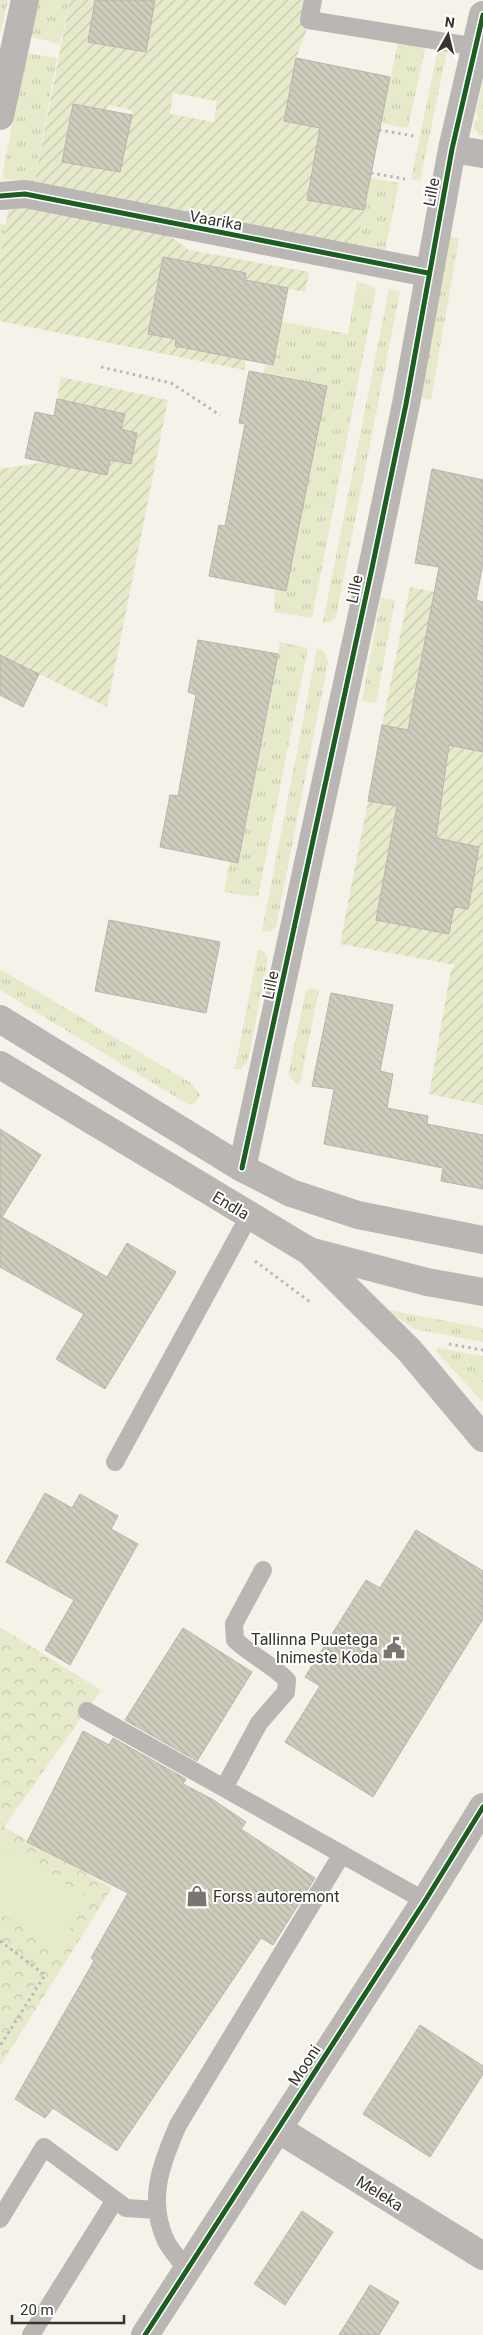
<svg xmlns="http://www.w3.org/2000/svg" width="483" height="2335" viewBox="0 0 483 2335" font-family="Roboto,sans-serif">
	<style>
		.grass { fill: url(#grass-tufts) }
		.forest { fill: url(#forest-crowns) }
		.garden { fill: url(#garden-furrows); fill-rule: evenodd }
		.pitch { fill: #e6eaca }
		.building { fill: url(#building-back-hatch); stroke: #b6b4ac }
		.lines { fill: none; stroke-linecap: round; stroke-linejoin: round }
		.path { stroke: #bab8b4; stroke-width: 3; stroke-dasharray: 2.5 4; stroke-linecap: butt }
		.service { stroke: #b9b6b3; stroke-width: 18 }
		.minor { stroke: #b9b6b3; stroke-width: 28 }
		.tertiary { stroke: #b9b6b3; stroke-width: 28 }
		.primary { stroke: #bab6b3; stroke-width: 28 }
		.cycleway-casing { stroke: #fff; stroke-width: 8 }
		.cycleway { stroke: #1b5e20; stroke-width: 5 }
		.labels { text-anchor: middle; stroke-width: 4; stroke-linejoin: round; paint-order: stroke }
		.street-label { font-size: 16px; fill: #36342d; stroke: #fff }
		.poi-label { font-size: 16px; fill: #36342d; stroke: #fff; text-anchor: end }
	</style>
	<defs>
		<pattern id="grass-tufts" width="24" height="20" patternUnits="userSpaceOnUse" patternTransform="scale(1.25)"><rect width="24" height="20" fill="#e6eaca"/><path d="M3 7l-1-3M5 7V3M7 7l1-3M15 17l-1-3M17 17v-4M19 17l1-3" fill="none" stroke="#c6c9ae"/></pattern>
		<pattern id="forest-crowns" width="20" height="18" patternUnits="userSpaceOnUse" patternTransform="scale(1.25)"><rect width="20" height="18" fill="#e6eaca"/><path d="M2 6a3 3 0 1 1 6 0M12 15a3 3 0 1 1 6 0" fill="none" stroke="#c6c9ae"/></pattern>
		<pattern id="garden-furrows" width="10" height="10" patternUnits="userSpaceOnUse" patternTransform="scale(1.25)"><rect width="10" height="10" fill="#e6eaca"/><path d="M-1 1l2-2M0 10L10 0M9 11l2-2" fill="none" stroke="#c6c9ae"/></pattern>
		<pattern id="building-back-hatch" width="6" height="6" patternUnits="userSpaceOnUse" patternTransform="scale(1.25)"><rect width="6" height="6" fill="#d0ccbd"/><path d="M-1 5l2 2M0 0l6 6M5-1l2 2" fill="none" stroke="#b3b0a3"/></pattern>
	</defs>
	<rect width="100%" height="100%" fill="#f5f2e9"/>
	<path class="grass" d="M0,0H8L0,34Z
		M37,0H70L60,44L29,36Z
		M398,42L424,47L425,49L408,127L405,128L381,123Z
		M438,49L447,51L420,181L411,179Z
		M26,53L57,58L34,184L2,178Z
		M483,81V136L479,135L474,127L475,120H479L476,113Z
		M371,178L399,183L385,251L357,245Z
		M0,224L6,225L0,258Z
		M449,236L459,238L431,400L421,398Z
		M357,282L370,285L376,290L312,618L274,612L275,589L286,591L327,386L264,374L274,320L348,334Z
		M389,289L400,291L336,617L330,623L323,622Z
		M381,598L395,600L376,703L362,701Z
		M280,642L308,648L258,897L224,892L230,861L239,863Z
		M317,649L323,650L328,662L276,927L269,932L262,931Z
		M258,950L264,951L268,959L248,1060L241,1069H235Z
		M0,969L191,1083L200,1095L195,1103L189,1105L0,990Z
		M311,988L319,990L300,1084L295,1083L288,1075L306,991Z
		M384,1309L483,1328V1342L415,1329Z
		M438,1348L483,1356V1402L436,1351Z"/>
	<path class="forest" d="M0,1627L101,1690L4,1827L112,1888L0,2066Z"/>
	<path class="garden" d="M70,0H95L89,42L145,52L155,0H318L296,58L284,120L320,128L307,200L364,210L357,245L34,184ZM173,93L217,101L214,122L170,114ZM73,104L107,110L108,105L132,110L120,172L62,162Z
		M9,205L170,236L189,250L309,272L305,292L245,280L246,273L163,257L148,334L176,339L246,360L244,370L0,321V259Z
		M61,377L168,400L107,707L0,655V469L46,462L107,475L110,460L131,464L137,433L121,429L124,414L57,399Z
		M410,587L479,601L476,613L483,631V1105L429,1094L451,969L456,965L340,944L368,801L429,811L443,793L447,764L443,737L382,725ZM430,615L471,623L418,679ZM425,836L479,847L468,909L454,907L448,934L376,920L388,854L420,860Z"/>
	<path class="pitch" d="M0,1844L89,1898L58,1948L0,1913Z"/>
	<path class="building" d="M95,0H155L146,52L88,42Z
		M296,58L390,77L364,210L307,200L320,128L284,121Z
		M73,104L132,115L120,172L62,162Z
		M163,257L246,273L245,280L288,288L273,365L175,346L176,339L148,334Z
		M249,371L327,386L286,591L209,576L219,525L225,526L245,424L239,423Z
		M57,399L125,414L121,429L137,433L131,464L110,460L107,475L25,458L35,412L54,416Z
		M432,469L483,480V563L476,600L483,602V752L449,745L436,838L479,847L468,909L454,907L449,934L376,920L397,806L368,801L382,725L408,730L439,567L415,563Z
		M198,640L278,654L238,863L160,847L170,795L178,796L196,695L188,692Z
		M0,655L39,674L23,707L0,695Z
		M109,920L220,942L206,1013L95,991Z
		M331,993L393,1005L380,1071L393,1074L387,1108L428,1116L427,1124L483,1135V1189L441,1181L443,1168L324,1144L334,1089L312,1086Z
		M0,1129L41,1155L2,1217L107,1277L127,1243L176,1272L105,1389L56,1359L84,1314L0,1267Z
		M45,1493L72,1508L80,1494L118,1516L111,1529L138,1544L70,1665L45,1650L74,1600L6,1562Z
		M416,1530L483,1571V1619L373,1797L285,1742L320,1686L305,1677L366,1580L380,1588Z
		M183,1628L252,1672L197,1761L125,1720Z
		M83,1731L109,1745L113,1738L186,1779L183,1784L212,1799L246,1822L241,1829L315,1878L273,1945L261,1938L117,2151L53,2108L45,2118L15,2099L94,1961L91,1958L128,1893L27,1842Z
		M420,2025L483,2066V2074L430,2157L363,2114Z
		M302,2211L333,2232L285,2305L254,2284Z
		M370,2285L399,2302L379,2335H339Z"/>
	<g class="lines">
		<path class="path" d="M379,130L414,136
			M371,173L405,179
			M101,367L171,383L220,415
			M255,1261L310,1302
			M449,1344L483,1350
			M0,1941L45,1975L0,2046"/>
		<path class="service" d="M313,0L309,20L477,47
			M115,1462L249,1216
			M87,1711L425,1901
			M224,1788L259,1723L286,1692L287,1680C271,1664 251,1655 235,1640L234,1624L263,1570
			M0,2219L44,2147L126,2208L157,2210
			M187,2269C180,2260 171,2251 166,2241C147,2200 161,2164 178,2125L342,1854
			M31,2335L115,2200"/>
		<path class="minor" d="M0,116L25,0
			M452,149L483,154
			M0,196L25,194L428,273
			M242,1168L372,568L406,404L452,149L483,15
			M278,2129L483,2256
			M145,2335L425,1901L483,1807"/>
		<path class="tertiary" d="M309,1251L410,1351L483,1438"/>
		<path class="primary" d="M0,1019L242,1168L291,1193L358,1215L483,1240
			M0,1065L309,1251L427,1282L483,1292"/>
		<g class="cycleway-casing">
			<path id="cycleway" d="M0,196L25,194L428,273
				M242,1168L372,568L406,404L452,149L483,15
				M145,2335L425,1901L483,1807"/>
		</g>
		<use href="#cycleway" class="cycleway"/>
	</g>
	<defs>
		<g id="civic-bare" transform="scale(1.725)"><path d="M-.6-6.5H3V-4.5H.6V-3L4-1V1h2V6H-6V1h2V-1L-.6-3ZM-1.2 2.5V6h2.4V2.5Z" fill="#79766f" stroke="#fff" stroke-width="2.5" paint-order="stroke"/></g>
		<g id="shop-bare" transform="scale(1.725)"><path d="M-5-2.5h2.3a2.7 3.5 0 0 1 5.4 0H5L5.5 6h-11ZM-1.5-2.5h3a1.5 2.3 0 0 0-3 0Z" fill="#79766f" stroke="#fff" stroke-width="2.5" paint-order="stroke"/></g>
	</defs>
	<g fill-rule="evenodd">
		<use href="#civic-bare" x="394" y="1648"/>
		<use href="#shop-bare" x="197" y="1896"/>
	</g>
	<g class="labels">
		<g class="street-label">
			<text transform="translate(431 192) rotate(-79)" y="6">Lille</text>
			<text transform="translate(216 220) rotate(10)" y="6">Vaarika</text>
			<text transform="translate(354 589) rotate(-78)" y="6">Lille</text>
			<text transform="translate(270 985) rotate(-78)" y="6">Lille</text>
			<text transform="translate(231 1205) rotate(31)" y="6">Endla</text>
			<text transform="translate(304 2065) rotate(-57)" y="6">Mooni</text>
			<text transform="translate(380 2193) rotate(32)" y="6">Meleka</text>
		</g>
		<g class="poi-label">
			<text x="378" y="1645">Tallinna Puuetega<tspan x="378" dy="18">Inimeste Koda</tspan></text>
			<text x="213" y="1902" text-anchor="start">Forss autoremont</text>
		</g>
	</g>
	<g transform="translate(448 35) rotate(8)" stroke="#ffffff" stroke-width="4" paint-order="stroke">
	<path d="M0-4L9 19L0 12L-9 19Z" fill="#36342d"/>
	<text y="-8" font-size="14" font-weight="bold" text-anchor="middle" fill="#36342d">N</text>
	</g>
	<path d="M12 2315v8h112v-8" fill="none" stroke="#36342d" stroke-width="2.5"/>
	<text x="20" y="2315" font-size="15" fill="#36342d" stroke="#ffffff" stroke-width="4" paint-order="stroke">20 m</text>
</svg>
